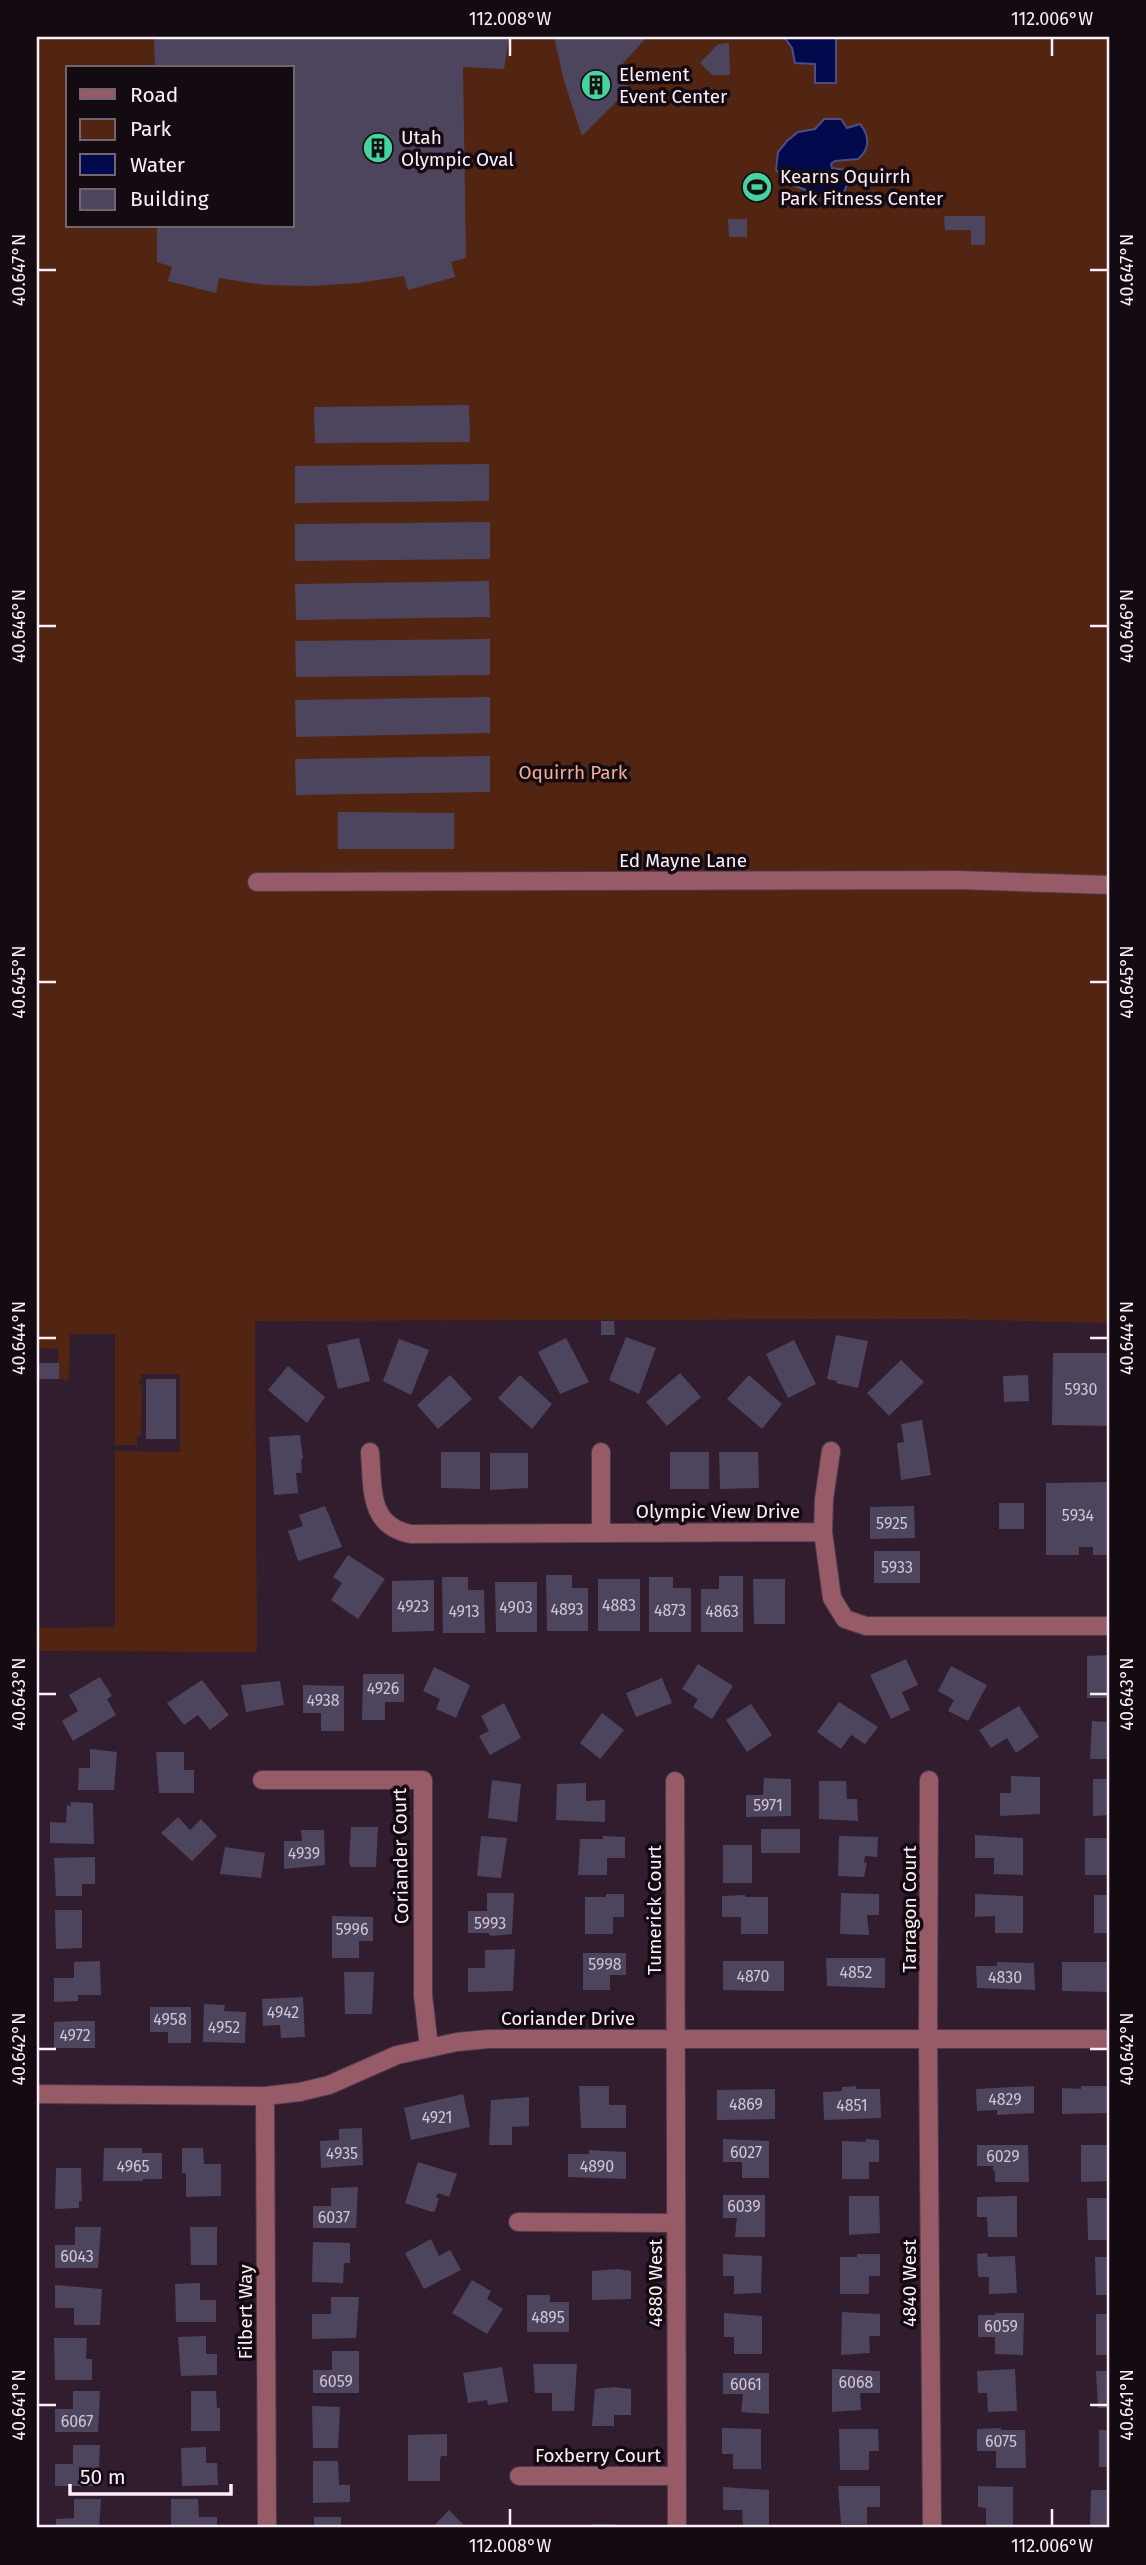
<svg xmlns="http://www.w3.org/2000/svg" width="1146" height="2565" viewBox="0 0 1146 2565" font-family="'Fira Sans',sans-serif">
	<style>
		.green { fill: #522412; fill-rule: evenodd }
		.water { fill: #02094c; stroke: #4d4e80; stroke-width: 2 }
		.building { fill: #4d455e }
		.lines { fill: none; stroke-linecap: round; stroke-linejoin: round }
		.minor-casing { stroke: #4e3a4b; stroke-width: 20 }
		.minor { stroke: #975b67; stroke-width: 18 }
		.ticks { fill: none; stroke: #fdeffa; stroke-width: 2.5 }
		.labels { text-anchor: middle; stroke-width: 7; stroke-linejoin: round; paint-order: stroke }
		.number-label { font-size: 16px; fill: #d1c4d3 }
		.poi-label { font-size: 19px; fill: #fdeffa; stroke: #140b12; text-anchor: start }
		.park-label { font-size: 19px; fill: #f2ad93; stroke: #140b12 }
		.street-label { font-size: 19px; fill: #fdeffa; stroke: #140b12 }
		.neatline { fill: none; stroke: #fdeffa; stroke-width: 2.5 }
		.ticks-label { font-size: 18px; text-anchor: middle; fill: #fdeffa }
	</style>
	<rect width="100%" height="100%" fill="#311d2e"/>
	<path class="green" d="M37,37H1109V1323L940,1319L255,1321L257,1652L37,1651V1628L115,1627V1451L180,1452V1374H141V1380H139V1385H142L141,1436H137V1445H115V1334H70L69,1378L66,1380L59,1379L58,1349L37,1348ZM68,68H292V226H68Z"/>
	<path class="water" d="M784,37H836V83H815V64L795,63L792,48Z
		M824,119H841L847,128L860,124C870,136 870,149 858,159L835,161L831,164L832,168L847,170L850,178L840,201H836L795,186L776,170L778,152L787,141L798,132L815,129Z"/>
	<path class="building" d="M154,37H509L504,69L463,67L466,258L451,262L455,277L408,290L404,276L358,283L312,286L265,285L219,278L216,293L168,281L172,267L157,262V226H292V68H155Z
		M554,37H647L618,69L629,89L582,136L564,81Z
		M729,43L730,75H712L700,63L718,44Z
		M944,216H985V245H971V230H945Z
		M728,219H747V237H729Z
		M469,405L470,442L315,443L314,407Z
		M489,464V501L295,503V466Z
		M490,522V559L295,561V524Z
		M489,581L490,617L296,620L295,584Z
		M490,639V675L296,677L295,641Z
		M490,697V733L296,737L295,700Z
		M490,756V792L296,795L295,759Z
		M338,812L454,813V849H338Z
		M601,1321H614L615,1335H601Z
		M836,1335L868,1341L858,1388L836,1383L837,1381L827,1379Z
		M626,1337L656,1348L639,1394L609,1380Z
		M359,1338L370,1381L338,1389L327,1345Z
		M566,1338L589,1382L560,1394L538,1352Z
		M399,1339L429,1350L411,1395L383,1381Z
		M794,1340L816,1384L788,1398L766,1354Z
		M1053,1353H1109V1426L1052,1425Z
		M901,1360L924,1382L889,1416L867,1393Z
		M37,1363H59V1379H37Z
		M288,1366L325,1397L307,1423L268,1390Z
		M680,1373L701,1397L667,1426L646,1402Z
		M450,1375L472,1399L438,1429L417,1405Z
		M520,1375L552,1404L532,1429L498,1398Z
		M749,1375L782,1404L762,1429L727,1399Z
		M1028,1375L1029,1401L1004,1402L1003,1376Z
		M146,1379H176V1439H146Z
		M922,1420L931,1475L901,1480L897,1443L904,1442L901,1424Z
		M300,1435L303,1459H301L302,1473H296L298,1493L274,1495L269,1437Z
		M441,1452H480V1489L441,1488Z
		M670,1452H709V1489H670Z
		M719,1452H758L759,1488L720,1489Z
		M490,1453H528V1488L490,1490Z
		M1109,1482V1555H1093V1547H1079V1555H1046V1483Z
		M999,1503H1024V1529H999Z
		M325,1506L342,1547L298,1561L288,1531L303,1526L299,1515Z
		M914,1506L915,1538L870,1539V1507Z
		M874,1551H920V1583H874Z
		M348,1555L385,1579L358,1619L331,1600L342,1583L333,1577Z
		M546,1575H572V1588H588V1631H547Z
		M719,1576H743V1632H701V1589H719Z
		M442,1577H468V1590H484L485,1633H443Z
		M649,1577H673V1588H691V1632H649Z
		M598,1579H640V1631H598Z
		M753,1579H785V1624H754Z
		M434,1580V1631L392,1632V1581Z
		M495,1582H537V1632H496Z
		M1109,1655V1698H1087V1656Z
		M906,1659L918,1685L902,1692L910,1710L891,1719L870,1675Z
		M698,1664L733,1686L712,1719L693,1707L698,1699L682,1689Z
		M951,1666L987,1685L968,1721L948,1711L954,1700L938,1691Z
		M434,1667L470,1685L456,1718L436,1709L440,1699L423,1691Z
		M363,1674H404V1702H385V1720H362Z
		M100,1677L112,1696L107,1699L116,1715L73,1741L62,1721L78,1711L69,1695Z
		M662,1678L672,1703L636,1717L626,1693Z
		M202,1680L229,1715L210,1730L198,1715L184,1725L167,1703Z
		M280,1681L284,1705L246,1712L241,1685Z
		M303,1685L344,1686V1731H321V1713H303Z
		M839,1702L878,1727L865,1744L851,1735L841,1749L817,1732Z
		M504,1703L521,1738L490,1755L479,1736L489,1731L481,1716Z
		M751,1704L772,1735L747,1752L726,1720Z
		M1019,1706L1039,1737L1016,1753L1007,1738L991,1748L979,1730Z
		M602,1713L624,1730L600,1759L580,1743Z
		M1092,1721L1109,1722V1759H1090Z
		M90,1749L117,1752L114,1790H78L79,1768H90Z
		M156,1752H184V1770H194V1793H159Z
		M1011,1776L1040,1777V1814L1000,1816V1793H1011Z
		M764,1778L791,1779V1816L746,1817V1795H763Z
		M1093,1779H1109V1815L1093,1816Z
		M492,1780L521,1784L517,1822L488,1818Z
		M819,1781H846L847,1799H857L858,1821L819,1819Z
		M586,1783V1801L605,1800V1822L556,1820L557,1784Z
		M71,1802L93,1803L94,1844L50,1843V1822L66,1823L67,1805L71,1806Z
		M178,1817L190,1830L201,1819L217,1836L192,1861L161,1833Z
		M351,1827H378L376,1867H351L349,1862Z
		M761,1829H800V1853H761Z
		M301,1830H324L325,1865L284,1869V1841H302Z
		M975,1835L1023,1838V1875L994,1874V1858H975Z
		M481,1836L507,1838L501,1878L477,1876Z
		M603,1836L625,1837V1858H607V1875H578L580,1839H603Z
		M839,1836L878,1837L877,1857L865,1856L864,1863H867L864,1877L838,1876Z
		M1085,1838H1109V1875H1085Z
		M723,1845H752V1883H723Z
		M225,1847L265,1853L261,1878L220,1874Z
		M95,1857V1884H82V1896H56L54,1858Z
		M487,1893H514L512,1934L491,1936L488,1933H468V1911H487Z
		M841,1893L879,1894V1915H867L869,1935L840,1934Z
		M606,1894H624V1917H613V1934H585V1897H606Z
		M975,1894L1023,1896V1933H995V1916L975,1917Z
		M745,1895V1897H768V1934H741V1917H722V1896Z
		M1094,1895H1109V1933H1094Z
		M55,1910H82V1948L56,1949Z
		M332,1916L373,1917V1941H359V1958H332Z
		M515,1949L513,1991L468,1992V1968H485V1950Z
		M583,1953H626V1975H610V1990H583Z
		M826,1958H885V1988L827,1986Z
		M100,1961L101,1995H78V2001L54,2002V1978H74V1962Z
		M723,1961H784V1991L723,1990Z
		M997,1962L1034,1963L1035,1990L977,1988L976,1966H997Z
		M1062,1962H1109V1992L1062,1991Z
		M344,1972H374L372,2014H345Z
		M303,1997L305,2037L281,2038L280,2025L263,2026L262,1999Z
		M204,2004L225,2005L224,2011L246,2012L245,2043L203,2042Z
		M150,2007H191V2043H168V2032H150Z
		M76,2021H95V2048H54V2022Z
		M579,2086H609V2105H626V2128H581Z
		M856,2086V2089H880L881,2118L824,2120L823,2092L842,2091V2087Z
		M1034,2086V2113L997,2115V2110L977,2111L976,2089Z
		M1081,2086H1109V2113L1062,2114V2088L1081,2089Z
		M775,2089V2119L717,2120V2090Z
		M463,2094L470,2127L411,2140L404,2108Z
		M529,2097V2126L512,2127V2145H489L491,2100Z
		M362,2128L363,2165L321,2168L320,2141L339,2140V2129Z
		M723,2139L769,2141V2178H742V2162H723Z
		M866,2139L879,2140V2162H869V2179H842V2141L866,2142Z
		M977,2145H1028L1029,2182H995V2171H993V2166H977Z
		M1081,2145H1109V2181L1081,2182Z
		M104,2148H142V2153H162V2179H143V2181H103Z
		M182,2148H203L204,2164H221V2196L186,2197V2173H182Z
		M589,2150L626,2152V2179L568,2177V2154H589Z
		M418,2162L457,2174L449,2197L438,2193L436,2198H439L435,2211L432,2212L405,2203Z
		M56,2168H81L82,2201H79V2208L55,2209Z
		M358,2187L356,2228H313V2206H331V2188Z
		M723,2195H765V2237H735L737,2218H723Z
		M849,2196H879L880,2233L849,2235Z
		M1017,2196V2237H988L987,2217H977V2197Z
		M1087,2198H1109V2240H1088Z
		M75,2227H101L98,2268H55V2245H75Z
		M190,2227H217V2265H191Z
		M431,2239L439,2256L450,2250L461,2270L424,2289L405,2253Z
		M313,2242L350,2243V2263H344L343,2283L312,2282Z
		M987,2253L988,2257L1015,2256L1017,2293L989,2294V2277H978L977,2254Z
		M723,2254L762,2256L761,2293L734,2294V2276H723Z
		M857,2254H880V2276H869V2294H840V2257H857Z
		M1095,2257H1109V2295H1096Z
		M618,2269L631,2271V2299L592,2300V2271Z
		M472,2280L491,2291L487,2299L503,2309L487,2334L452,2313Z
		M200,2283V2300H216V2322H176L175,2284Z
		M55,2285L102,2289L100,2325H74V2308H55Z
		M527,2295H550V2302H569V2332H527Z
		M331,2297H359L356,2338L312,2339V2314H331Z
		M842,2312L880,2314V2336H869L870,2353L841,2355Z
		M724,2313L762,2316V2354H734V2337H724Z
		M995,2313H1024L1023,2355L995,2354V2337H978V2315H995Z
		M1096,2314H1109V2355H1096Z
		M206,2336V2354H217V2375L181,2376L178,2337Z
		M54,2338H87L86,2359H92V2380H55Z
		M332,2351H359V2393H313V2370H332Z
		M533,2364H577L574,2411H552V2393H535Z
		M502,2367L508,2402L488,2405L487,2400L468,2403L463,2373Z
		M832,2369L880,2371V2393H860L861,2410L832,2412Z
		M1015,2369L1017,2411L988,2412L987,2393H978L977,2371Z
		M1096,2371H1109V2408H1098Z
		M723,2373H769V2414L741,2412L743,2394H723Z
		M614,2387L631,2389V2415H614V2426H592L595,2389Z
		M73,2391H100L98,2432H55V2409H73Z
		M191,2391H216L217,2408H220V2431H191Z
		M312,2406L340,2407L338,2448H313Z
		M722,2428L761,2429V2469H733V2454H722Z
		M1001,2428V2430H1025L1026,2468H996V2451H977V2429Z
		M839,2429H878L879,2451H869V2470H840Z
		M1099,2430H1109V2467H1099Z
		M447,2434V2456H441L440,2460V2481H408V2435Z
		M73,2445H100L98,2486H55V2464H73Z
		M206,2447V2463H217L218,2485L182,2486L181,2448Z
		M313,2461H338L339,2485H350V2502L313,2503Z
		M838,2486H880V2507H867V2524H841Z
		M978,2486L1013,2487V2525H986V2508L978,2507Z
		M723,2487L769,2490V2527H743L742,2510H723Z
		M1091,2490H1109V2527H1090Z
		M74,2499H101L99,2528H56V2519L74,2518Z
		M171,2499H198L199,2517H217V2528H171Z
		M449,2510L464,2525L460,2528H432Z
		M314,2517H341V2528H314Z
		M592,2524H615V2528H592Z"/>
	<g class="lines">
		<g class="minor-casing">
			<path id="minor" d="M257,882L959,880L1109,885
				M831,1451L824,1499L823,1532L832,1598L845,1619L866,1626H1109
				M370,1452C373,1488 368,1526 411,1534L823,1532
				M601,1452V1532
				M262,1780H423V1995L429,2047
				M929,1780L928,2038L932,2528
				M675,1781L677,2528
				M37,2094L265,2096L300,2092L329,2085L397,2055L457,2042L488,2039H1109
				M265,2096L267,2528
				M518,2222L676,2223
				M519,2476H677"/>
		</g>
		<use href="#minor" class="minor"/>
	</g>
	<path class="ticks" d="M510,38V56M1052,38V56M38,270H56M1090,270H1108M38,626H56M1090,626H1108M38,982H56M1090,982H1108M38,1338H56M1090,1338H1108M38,1694H56M1090,1694H1108M38,2049H56M1090,2049H1108M38,2405H56M1090,2405H1108M510,2509V2526M1052,2509V2526"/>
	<defs>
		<g id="building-disc" transform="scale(1.575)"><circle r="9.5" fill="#45d49f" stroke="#140b12"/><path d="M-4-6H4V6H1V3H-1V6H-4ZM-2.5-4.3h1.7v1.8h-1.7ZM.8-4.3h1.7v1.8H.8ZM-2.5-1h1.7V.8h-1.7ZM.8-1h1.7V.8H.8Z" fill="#111"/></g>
		<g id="stadium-disc" transform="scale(1.575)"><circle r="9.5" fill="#45d49f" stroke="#140b12"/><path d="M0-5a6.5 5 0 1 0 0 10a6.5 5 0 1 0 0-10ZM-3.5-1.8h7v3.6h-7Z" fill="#111"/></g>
	</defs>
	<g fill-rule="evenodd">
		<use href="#building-disc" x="596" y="85"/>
		<use href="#building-disc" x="378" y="148"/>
		<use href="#stadium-disc" x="757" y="187"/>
	</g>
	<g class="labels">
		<g class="number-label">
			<text x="1081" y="1395">5930</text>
			<text x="1078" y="1521">5934</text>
			<text x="892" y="1529">5925</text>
			<text x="897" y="1573">5933</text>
			<text x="619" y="1611">4883</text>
			<text x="413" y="1612">4923</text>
			<text x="516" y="1613">4903</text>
			<text x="567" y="1615">4893</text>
			<text x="670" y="1616">4873</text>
			<text x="464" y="1617">4913</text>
			<text x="722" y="1617">4863</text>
			<text x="383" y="1694">4926</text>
			<text x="323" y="1706">4938</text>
			<text x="768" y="1811">5971</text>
			<text x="304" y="1859">4939</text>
			<text x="490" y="1929">5993</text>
			<text x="352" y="1935">5996</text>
			<text x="605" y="1970">5998</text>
			<text x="856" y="1978">4852</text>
			<text x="753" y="1982">4870</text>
			<text x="1005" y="1983">4830</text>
			<text x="283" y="2018">4942</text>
			<text x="170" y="2025">4958</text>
			<text x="224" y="2033">4952</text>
			<text x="75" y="2041">4972</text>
			<text x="1005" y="2105">4829</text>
			<text x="746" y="2110">4869</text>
			<text x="852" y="2111">4851</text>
			<text x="437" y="2123">4921</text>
			<text x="746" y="2158">6027</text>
			<text x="342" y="2159">4935</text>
			<text x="1003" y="2162">6029</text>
			<text x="133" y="2172">4965</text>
			<text x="597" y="2172">4890</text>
			<text x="744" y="2212">6039</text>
			<text x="334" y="2223">6037</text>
			<text x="77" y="2262">6043</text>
			<text x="548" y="2323">4895</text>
			<text x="1001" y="2332">6059</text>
			<text x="336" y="2387">6059</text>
			<text x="856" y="2388">6068</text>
			<text x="746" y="2390">6061</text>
			<text x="77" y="2427">6067</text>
			<text x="1001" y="2447">6075</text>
		</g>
		<g class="poi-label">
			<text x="619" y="81">Element<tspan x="619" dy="22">Event Center</tspan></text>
			<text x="401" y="144">Utah<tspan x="401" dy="22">Olympic Oval</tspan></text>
			<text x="780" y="183">Kearns Oquirrh<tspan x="780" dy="22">Park Fitness Center</tspan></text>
		</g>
		<g class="park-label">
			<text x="573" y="779">Oquirrh Park</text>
		</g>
		<g class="street-label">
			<text x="683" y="867">Ed Mayne Lane</text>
			<text x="718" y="1518">Olympic View Drive</text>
			<text transform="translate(400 1856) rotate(-91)" y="7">Coriander Court</text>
			<text transform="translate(909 1909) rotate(-90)" y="7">Tarragon Court</text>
			<text transform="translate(654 1910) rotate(-90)" y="7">Tumerick Court</text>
			<text x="568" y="2025">Coriander Drive</text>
			<text transform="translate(655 2283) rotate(-90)" y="7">4880 West</text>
			<text transform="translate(909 2283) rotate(-90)" y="7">4840 West</text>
			<text transform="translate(245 2312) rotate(-90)" y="7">Filbert Way</text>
			<text x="598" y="2462">Foxberry Court</text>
		</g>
	</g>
	<rect width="1146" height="2565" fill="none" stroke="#140b12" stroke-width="77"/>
	<rect x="66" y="66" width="228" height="161" fill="#140b12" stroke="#71666f" stroke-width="2"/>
	<rect x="80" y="89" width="35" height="10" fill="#975b67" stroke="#71666f" stroke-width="2"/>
	<text x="130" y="102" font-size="21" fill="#fdeffa">Road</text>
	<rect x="80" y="119" width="35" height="21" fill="#522412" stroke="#71666f" stroke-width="2"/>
	<text x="130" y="136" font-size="21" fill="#fdeffa">Park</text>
	<rect x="80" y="154" width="35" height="21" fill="#02094c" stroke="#71666f" stroke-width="2"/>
	<text x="130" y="172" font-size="21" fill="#fdeffa">Water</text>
	<rect x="80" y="189" width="35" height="21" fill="#4d455e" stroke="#71666f" stroke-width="2"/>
	<text x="130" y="206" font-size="21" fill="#fdeffa">Building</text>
	<path d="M70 2484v10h161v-10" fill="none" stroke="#fdeffa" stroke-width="3.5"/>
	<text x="80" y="2484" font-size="21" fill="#fdeffa" stroke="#140b12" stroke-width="5" paint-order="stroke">50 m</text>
	<rect x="38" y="38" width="1070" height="2488" class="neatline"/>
	<g class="ticks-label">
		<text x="510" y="25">112.008°W</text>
		<text x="1052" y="25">112.006°W</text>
		<text transform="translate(19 270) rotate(-90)" y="6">40.647°N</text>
		<text transform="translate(1127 270) rotate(-90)" y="6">40.647°N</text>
		<text transform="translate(19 626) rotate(-90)" y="6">40.646°N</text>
		<text transform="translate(1127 626) rotate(-90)" y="6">40.646°N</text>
		<text transform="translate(19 982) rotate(-90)" y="6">40.645°N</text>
		<text transform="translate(1127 982) rotate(-90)" y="6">40.645°N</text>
		<text transform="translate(19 1338) rotate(-90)" y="6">40.644°N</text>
		<text transform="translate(1127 1338) rotate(-90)" y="6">40.644°N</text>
		<text transform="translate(19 1694) rotate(-90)" y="6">40.643°N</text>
		<text transform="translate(1127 1694) rotate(-90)" y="6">40.643°N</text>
		<text transform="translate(19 2049) rotate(-90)" y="6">40.642°N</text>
		<text transform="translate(1127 2049) rotate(-90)" y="6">40.642°N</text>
		<text transform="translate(19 2405) rotate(-90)" y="6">40.641°N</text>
		<text transform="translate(1127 2405) rotate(-90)" y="6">40.641°N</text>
		<text x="510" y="2552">112.008°W</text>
		<text x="1052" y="2552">112.006°W</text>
	</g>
</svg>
